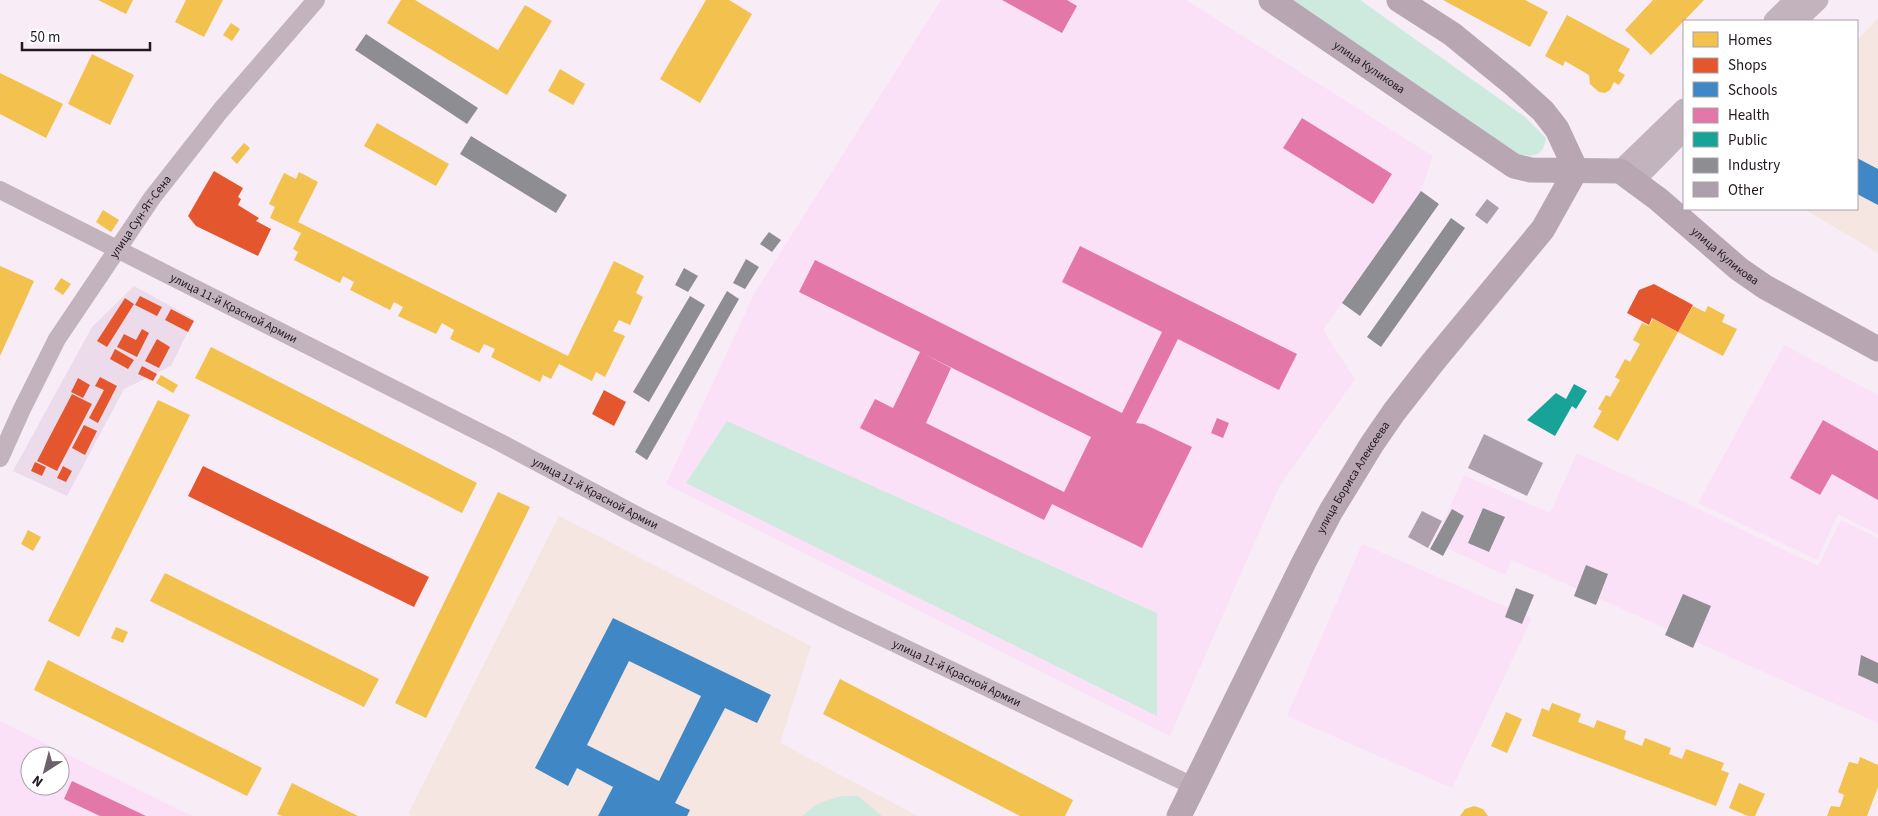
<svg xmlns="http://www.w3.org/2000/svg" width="1878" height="816" viewBox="0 0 1878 816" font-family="'Source Sans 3',sans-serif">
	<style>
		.commercial { fill: #ecdceb }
		.built { fill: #fbe1f8; fill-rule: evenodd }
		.education { fill: #f5e6e1 }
		.green { fill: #ceeadf }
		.homes { fill: #f2c14e }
		.shops { fill: #e4572e }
		.schools { fill: #3f88c5; fill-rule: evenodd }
		.health { fill: #e377a8; fill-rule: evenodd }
		.public { fill: #17a398 }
		.industry { fill: #8d8d92 }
		.building { fill: #ae9fac }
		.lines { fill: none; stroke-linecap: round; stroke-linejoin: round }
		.minor { stroke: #c2b3bd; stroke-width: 18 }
		.tertiary { stroke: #c2b3bd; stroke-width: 21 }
		.secondary { stroke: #b8a7b2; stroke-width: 25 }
		.labels { text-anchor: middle; stroke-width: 5; stroke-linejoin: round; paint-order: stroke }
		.street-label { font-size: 12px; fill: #211720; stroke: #fff }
	</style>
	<rect width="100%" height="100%" fill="#f8ecf7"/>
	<path class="commercial" d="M134,286L194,319L171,366L124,389L67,496L13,471L92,327Z"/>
	<path class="built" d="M941,0H1186L1433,156L1421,191L1323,330L1355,379L1279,487L1170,736L666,484L754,294Z
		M1784,345L1878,395V534L1838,514L1817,560L1698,503Z
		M1577,453L1684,502L1818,566L1841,520L1878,538V723L1512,560L1505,575L1434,542L1464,475L1550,513Z
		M1362,544L1532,618L1452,788L1287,716Z
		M0,721L192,816H0ZM30,756H60V786H30Z"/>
	<path class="education" d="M1878,18V253L1804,209H1857V41Z
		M559,516L811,646L780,743L918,816H412L408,814Z"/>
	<path class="green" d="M1291,0H1360L1525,117L1546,138C1543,163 1523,156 1506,150Z
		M727,421L1157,613V716L686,483Z
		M842,796H858L882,816H803C813,804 826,800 842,796Z"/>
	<path class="homes" d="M98,0H133L126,14Z
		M186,0H223L204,37L175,22Z
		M401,0H415L498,50L525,5L552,21L507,95L387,23Z
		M706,0H729L752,14L700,103L660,79Z
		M1443,0H1525L1548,12L1530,47Z
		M1653,0H1704L1651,55L1625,30Z
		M1567,15L1630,49L1618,71L1625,75L1619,85L1614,82L1610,90L1605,93L1599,92L1590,84L1589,75L1565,61L1563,66L1545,56Z
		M231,23L240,29L232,41L223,35Z
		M92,54L134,75L110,125L68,104Z
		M560,69L585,84L573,105L548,91Z
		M0,73L63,104L46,138L0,114Z
		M377,123L449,164L436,186L364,146Z
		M244,143L250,148L237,164L231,158Z
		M299,172L318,182L298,222L568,356L614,261L644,276L636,293L643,297L630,325L619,320L613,331L625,336L605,377L596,372L592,381L559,364L551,379L543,375L540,382L491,357L495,349L484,344L479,353L450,339L454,330L442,323L436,334L398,316L403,307L394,302L390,310L350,290L354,282L343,276L340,283L294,260L298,252L293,249L301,233L270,218L275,207L269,204L284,173L296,179Z
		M103,210L119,220L111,232L96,222Z
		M0,266L34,281L0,356Z
		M61,278L71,284L63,295L54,289Z
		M1693,306L1705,312L1708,306L1725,315L1722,322L1737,329L1723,356L1678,332L1618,441L1593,427L1602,411L1598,409L1606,395L1610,397L1620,380L1615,377L1625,359L1630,362L1640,344L1633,340L1642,323L1649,326L1653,319L1678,332Z
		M211,347L477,483L462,513L195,378Z
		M161,375L178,385L173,393L156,383Z
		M158,400L190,415L79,637L48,621Z
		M498,492L530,507L426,718L395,703Z
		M28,530L41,537L33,551L21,544Z
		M165,573L379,679L364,707L150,601Z
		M116,627L128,632L123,643L111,638Z
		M48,660L262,768L247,796L34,690Z
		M840,679L1073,800L1065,816H1020L823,714Z
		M1552,703L1581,714L1578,722L1594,728L1597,720L1626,731L1624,739L1642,746L1645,738L1671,748L1669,754L1682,759L1686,749L1724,763L1721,770L1729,773L1716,806L1532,736L1542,708L1549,711Z
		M1506,712L1522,719L1507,753L1491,746Z
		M1860,757L1878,765V787L1867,816H1827L1831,806L1840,807L1844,795L1838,792L1849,762L1858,764Z
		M292,783L358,816H282L277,814Z
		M1739,783L1765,794L1755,816H1748L1729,808Z
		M1474,806L1483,809L1488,816H1460L1465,809Z"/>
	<path class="shops" d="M214,171L243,188L238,197L241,199L238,205L259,218L256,221L271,229L258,256L196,226L188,216Z
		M1654,284L1693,305L1678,332L1652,318L1649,325L1627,313L1639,290Z
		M140,296L162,307L157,316L135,305Z
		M125,298L134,304L107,347L97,341Z
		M171,309L194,321L188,332L165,320Z
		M142,329L149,333L137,357L117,347L124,334L136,340Z
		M157,339L170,347L159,368L145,361Z
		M115,349L134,360L128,369L110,359Z
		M142,366L157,374L153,381L138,374Z
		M100,377L117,386L98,423L89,418L104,390L95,386Z
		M78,378L90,385L83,398L71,392Z
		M604,390L626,402L614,426L592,414Z
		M72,394L92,404L57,471L37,461Z
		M84,425L97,431L85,455L72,448Z
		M35,462L46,467L42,476L31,471Z
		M63,466L72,471L66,482L57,478Z
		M203,466L429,577L414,607L188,496Z"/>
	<path class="schools" d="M1857,158L1878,169V205L1857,194Z
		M613,618L771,695L757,723L725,708L675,803L690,810L687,816H598L613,787L577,768L568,786L535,768ZM629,661L701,696L659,781L587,745Z"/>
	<path class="health" d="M1002,0H1067L1077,6L1062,33Z
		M1302,118L1392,174L1373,204L1283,148Z
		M1080,246L1297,354L1279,390L1178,339L1136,423L1144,424L1192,447L1142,548L1052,504L1044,520L860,428L875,399L893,408L920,352L799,292L815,260L1122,413L1162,332L1062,282ZM924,354L1091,437L1064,492L926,423L951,368Z
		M1217,418L1229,423L1223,438L1211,433Z
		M1823,420L1878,451V500L1832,474L1820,495L1790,478Z
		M72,781L146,816H100L64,799Z"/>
	<path class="public" d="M1574,384L1587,391L1576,409L1572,406L1555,436L1527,420L1556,393L1566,399Z"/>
	<path class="industry" d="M366,34L478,108L467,124L355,50Z
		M471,136L567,195L556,213L460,154Z
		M1421,191L1439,204L1360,316L1342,303Z
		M1451,218L1465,228L1381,347L1367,337Z
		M769,232L781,240L772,252L760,244Z
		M746,259L759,267L745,289L733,283Z
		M684,268L698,276L688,292L675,285Z
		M727,291L739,299L647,460L635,452Z
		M690,296L705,305L649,402L633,392Z
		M1483,508L1505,517L1489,552L1468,543Z
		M1452,509L1464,516L1443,556L1430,549Z
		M1586,565L1608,574L1596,605L1574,596Z
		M1516,588L1534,595L1522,624L1505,617Z
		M1683,594L1711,606L1693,648L1665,635Z
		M1861,655L1878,663V684L1858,675Z"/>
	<path class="building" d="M1487,199L1499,208L1487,224L1475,215Z
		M1484,434L1543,463L1527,496L1468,468Z
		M1422,511L1442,521L1428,548L1408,537Z"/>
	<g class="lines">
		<g class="minor">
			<path id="s1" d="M0,190L501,443L638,516L842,618L1195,787"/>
			<path id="s2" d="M0,458L22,409L57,339L152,198L221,110L316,0"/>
		</g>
		<path class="tertiary" d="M1774,21L1795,0
			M1796,21L1818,0
			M1620,171L1684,109
			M1633,182L1684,130"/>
		<g class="secondary">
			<path id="s3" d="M1271,0L1514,166L1531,170L1620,171L1658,199L1739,269L1765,287L1878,349"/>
			<path d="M1399,0L1452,34L1512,83L1543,111L1557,129L1576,170"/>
			<path id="s4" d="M1179,816L1305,560L1331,511L1372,444L1394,412L1433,362L1543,229L1576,170"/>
		</g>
	</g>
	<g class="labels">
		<g class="street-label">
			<text dy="4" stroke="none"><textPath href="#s3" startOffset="119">улица Куликова</textPath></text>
			<text dy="4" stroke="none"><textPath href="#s2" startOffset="280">улица Сун-Ят-Сена</textPath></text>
			<text dy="4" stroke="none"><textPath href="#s3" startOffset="536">улица Куликова</textPath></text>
			<text dy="4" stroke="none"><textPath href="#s1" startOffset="262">улица 11-й Красной Армии</textPath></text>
			<text dy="4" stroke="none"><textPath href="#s4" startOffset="381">улица Бориса Алексеева</textPath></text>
			<text dy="4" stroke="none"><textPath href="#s1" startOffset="668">улица 11-й Красной Армии</textPath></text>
			<text dy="4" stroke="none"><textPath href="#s1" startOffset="1072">улица 11-й Красной Армии</textPath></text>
		</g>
	</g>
	<rect x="1683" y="20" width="175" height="190" fill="#ffffff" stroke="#a6a2a6"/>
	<rect x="1693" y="32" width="25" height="15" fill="#f2c14e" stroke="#a6a2a6"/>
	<text x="1728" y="45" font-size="15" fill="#211720">Homes</text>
	<rect x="1693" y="58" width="25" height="15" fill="#e4572e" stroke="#a6a2a6"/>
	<text x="1728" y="70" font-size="15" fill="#211720">Shops</text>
	<rect x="1693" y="82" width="25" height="15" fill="#3f88c5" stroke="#a6a2a6"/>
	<text x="1728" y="95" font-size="15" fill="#211720">Schools</text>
	<rect x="1693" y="108" width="25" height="15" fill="#e377a8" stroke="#a6a2a6"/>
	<text x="1728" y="120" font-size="15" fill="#211720">Health</text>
	<rect x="1693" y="132" width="25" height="15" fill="#17a398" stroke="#a6a2a6"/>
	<text x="1728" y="145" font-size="15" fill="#211720">Public</text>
	<rect x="1693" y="158" width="25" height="15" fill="#8d8d92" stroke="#a6a2a6"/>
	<text x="1728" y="170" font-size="15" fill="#211720">Industry</text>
	<rect x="1693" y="182" width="25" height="15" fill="#ae9fac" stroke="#a6a2a6"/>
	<text x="1728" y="195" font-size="15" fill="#211720">Other</text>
	<g transform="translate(45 771) rotate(216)"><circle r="24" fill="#ffffff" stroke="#a6a2a6"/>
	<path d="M0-4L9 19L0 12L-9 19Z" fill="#6c626b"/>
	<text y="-8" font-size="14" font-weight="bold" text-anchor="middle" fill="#211720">N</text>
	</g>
	<path d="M22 42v8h128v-8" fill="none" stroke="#211720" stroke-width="2.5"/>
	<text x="30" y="42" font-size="15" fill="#211720" stroke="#ffffff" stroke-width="4" paint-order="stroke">50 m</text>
</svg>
